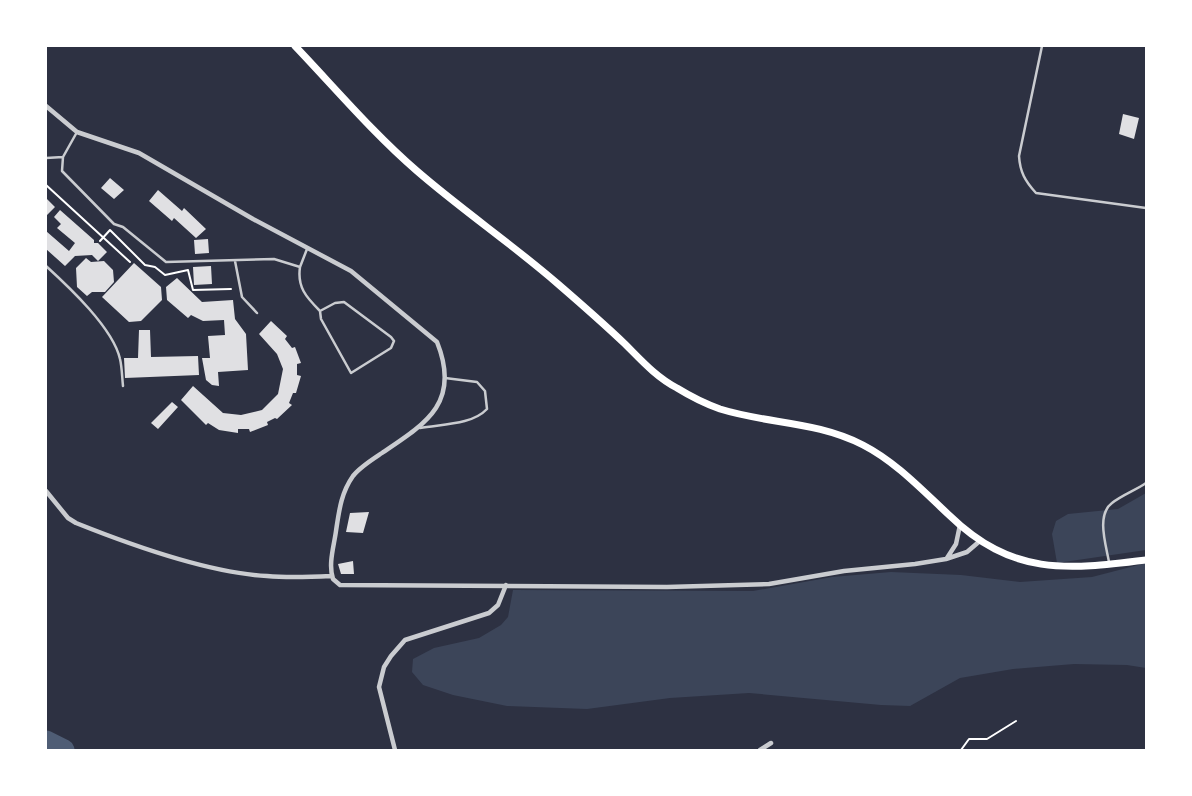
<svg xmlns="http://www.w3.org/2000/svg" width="1192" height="796" viewBox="0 0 1192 796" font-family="'Playfair Display',serif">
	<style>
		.green { fill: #3c4559 }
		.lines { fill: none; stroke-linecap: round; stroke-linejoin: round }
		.river { stroke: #4f5d75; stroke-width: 21 }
		.building { fill: #e0e0e3 }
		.path { stroke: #fff; stroke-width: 2 }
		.service { stroke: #caccd0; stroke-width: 2.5 }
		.minor { stroke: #caccd0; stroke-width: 4.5 }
		.secondary { stroke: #fff; stroke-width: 7 }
	</style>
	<rect width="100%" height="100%" fill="#2d3142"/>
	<path class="green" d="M1146,493V550L1057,563L1052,534L1056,521L1068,514L1118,509Z
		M1146,563V668L1127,665L1074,664L1013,669L960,678L910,706L881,705L749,693L670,698L587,709L507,706L453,695L423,685L412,672L413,659L434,648L479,638L501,625L508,617L513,590L753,591L832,577L891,572L961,575L1020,582L1092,577Z"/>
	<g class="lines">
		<path class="river" d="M46,741L64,750"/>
	</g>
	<path class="building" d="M1123,114L1139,118L1134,139L1119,134Z
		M110,178L124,190L114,199L101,188Z
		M158,190L182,211L184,208L206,229L196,238L174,218L172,221L149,201Z
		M46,198L55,207L46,216Z
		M60,210L94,240V243H98L107,252L98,261L92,255L75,256L65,266L46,249V231L69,251L75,243L57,228L61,224L54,217Z
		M208,239L209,253L195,254L194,240Z
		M86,258L91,262L104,261L113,270L114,282L105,292H92L87,296L77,287L76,268Z
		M134,263L161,287L162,300L141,321L129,322L102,297Z
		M211,266L212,284L194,285L193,267Z
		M177,278L202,302L233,300L235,319L246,334L248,370L218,372L219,386L212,385L206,380L202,358H210L208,336L225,335L224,320L203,321L191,315L188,318L167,300L166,287Z
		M271,321L287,336L285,339L292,348L295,347L301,363L297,364V375L301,376L296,393H293L289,403L292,405L277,419L275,418L267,422L268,425L250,432L249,429H238V433L219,430L208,423L206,425L181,400L193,386L223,413L241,415L262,410L278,394L283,369L277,354L259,334Z
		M139,330H150L151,357L198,356L199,375L125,378L124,358H138Z
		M172,402L178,407L158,429L151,423Z
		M369,512L363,533L346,532L350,513Z
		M353,561L354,574H341L338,564Z"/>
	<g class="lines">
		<path class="path" d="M46,185L130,262
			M100,241L110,230L145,265L155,267L165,275L188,270L193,290L231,289
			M961,750L969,739H987L1016,721"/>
		<path class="service" d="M1042,46L1019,156C1020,172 1025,181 1036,193L1146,208
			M77,132L63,157L62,171L114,224L123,227L166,262L274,259L300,267L307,249
			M46,158L63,157
			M235,261L242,297L257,313
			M46,266C69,287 113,328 120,359C122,367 122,377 123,386
			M300,267C297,287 306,297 320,311L321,319L351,373L391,348L394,341L391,337L344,302L335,303L320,311
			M420,428C442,424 472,425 487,409L485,391L477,382L445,378
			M1109,562C1106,545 1096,515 1112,503C1122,495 1136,490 1146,483"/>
		<path class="minor" d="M46,106L77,132L139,153L253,219L351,271L437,342C461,402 427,423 382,453C373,459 360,467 353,476C341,493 339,511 336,531C334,546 328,564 333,579L340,585L667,587L769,584L844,571L915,564L946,559L967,552L981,540
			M46,491L68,518L76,523C131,545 208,573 267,576C289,578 310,577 331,576
			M947,558L956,544L960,525
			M395,750L379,687L384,667L391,656L405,640L489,613L498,605L506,585
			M760,750L771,743"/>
		<path class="secondary" d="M295,46C335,88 373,133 417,171C462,210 512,244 558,284C580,303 603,323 625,344C641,360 656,377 677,388C690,396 706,404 720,409C768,424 816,421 863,445C896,462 922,490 949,515C1012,576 1066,570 1146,560"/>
	</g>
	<rect width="1192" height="796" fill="none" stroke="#ffffff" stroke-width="94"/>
</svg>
